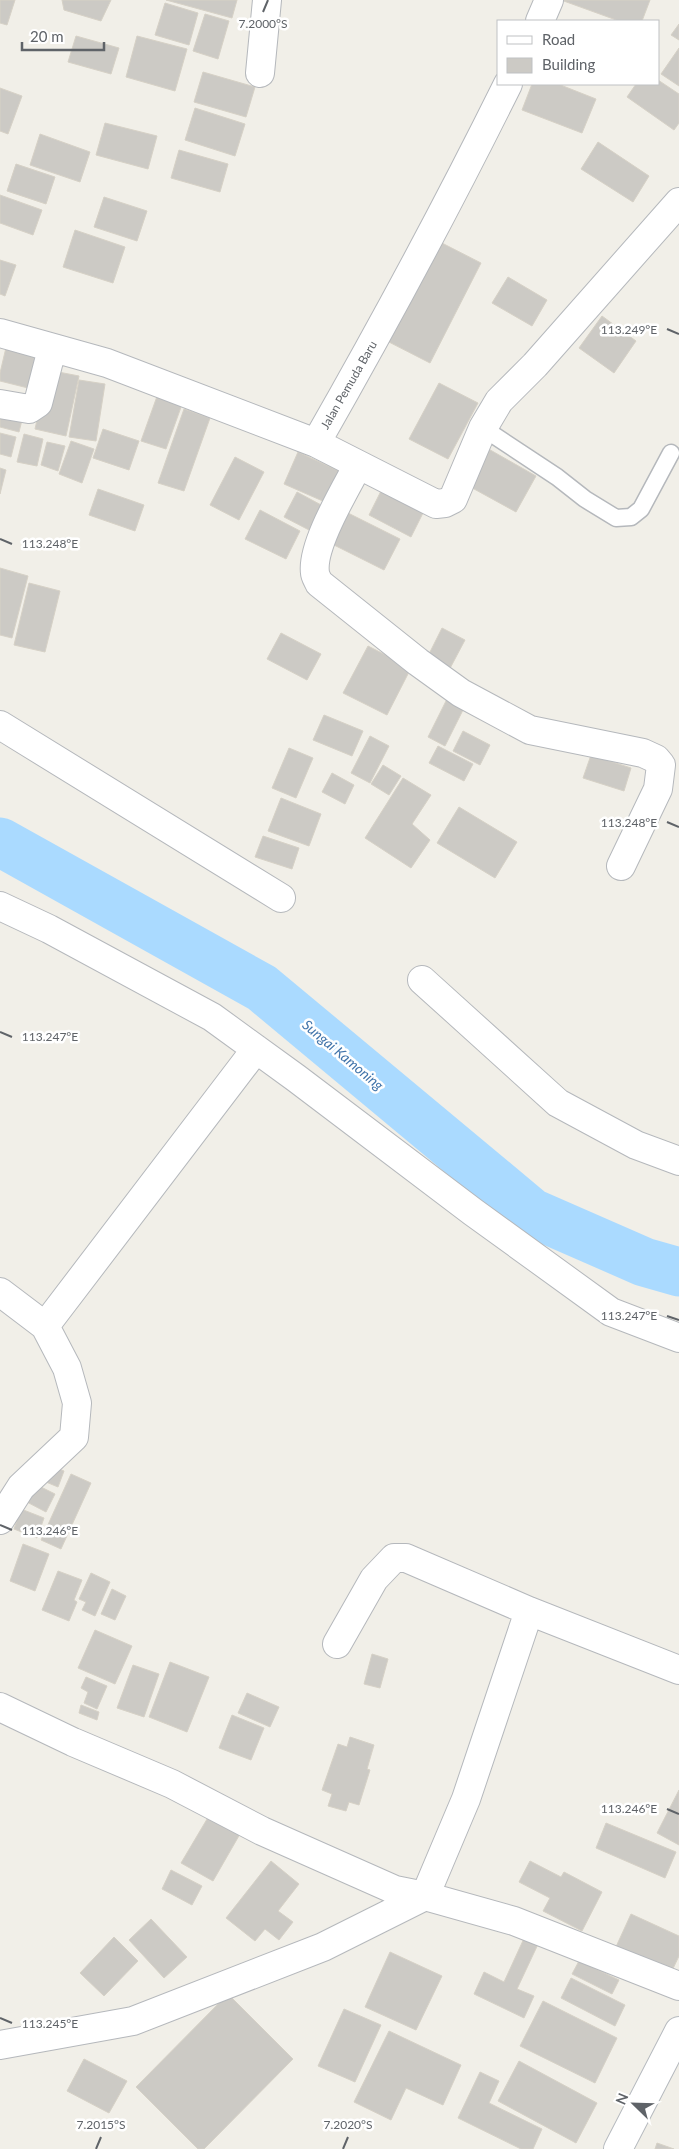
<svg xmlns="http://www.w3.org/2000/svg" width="679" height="2149" viewBox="0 0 679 2149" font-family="Lato,sans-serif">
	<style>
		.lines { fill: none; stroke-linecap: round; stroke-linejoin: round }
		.river { stroke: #aadaff; stroke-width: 49 }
		.building { fill: #cccac5; stroke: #d6d1c6 }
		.service-casing { stroke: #b5b8bc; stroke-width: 19 }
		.minor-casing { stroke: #b5b8bc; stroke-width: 30 }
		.secondary-casing { stroke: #b6babf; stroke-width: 30 }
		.service { stroke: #fff; stroke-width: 16 }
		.minor { stroke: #fff; stroke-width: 28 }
		.secondary { stroke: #fff; stroke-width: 28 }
		.ticks { fill: none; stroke: #5f6368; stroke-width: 2 }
		.labels { text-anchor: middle; stroke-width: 5; stroke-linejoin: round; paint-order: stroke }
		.street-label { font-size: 12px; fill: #5f6368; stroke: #fff }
		.water-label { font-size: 14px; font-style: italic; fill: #4174aa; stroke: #fff }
		.ticks-label { font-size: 12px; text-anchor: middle; fill: #5f6368; stroke: #fff; stroke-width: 5; stroke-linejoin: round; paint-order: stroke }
	</style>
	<rect width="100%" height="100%" fill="#f1efe8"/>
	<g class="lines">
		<path class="river" d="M0,842L262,988L532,1213L644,1262L679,1272"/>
	</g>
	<path class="building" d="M0,0H15L7,25L0,23Z
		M62,0H111L101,21L64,10Z
		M166,0H237L232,18Z
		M561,0H650L642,21H619Z
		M165,3L198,13L189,45L155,35Z
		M205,14L229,21L218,59L193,51Z
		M679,24V40L671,35Z
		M76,36L119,48L111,74L68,62Z
		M137,36L187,49L175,91L126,77Z
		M679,48V86L661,74Z
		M203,72L255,87L246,117L194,102Z
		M658,80L679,94V123L674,130L627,97L636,84H658Z
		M532,84H558L596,99L582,133L522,110Z
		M0,88L22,96L8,134L0,131Z
		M195,108L245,124L235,156L185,140Z
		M105,123L157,136L148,169L96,155Z
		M40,134L90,152L80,182L30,165Z
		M598,142L649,176L633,202L581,169Z
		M179,150L228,164L220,192L171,178Z
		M16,164L55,177L46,204L7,191Z
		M0,195L42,210L33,235L0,223Z
		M104,197L147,211L137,241L94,227Z
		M75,230L125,247L113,283L63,267Z
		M438,241L481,263L430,363L387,341Z
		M0,260L16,265L5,296L0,294Z
		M508,277L547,300L532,326L492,303Z
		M602,316L636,341L614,373L579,348Z
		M8,339L42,347L32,389L0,381V373Z
		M48,370L79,376L66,436L35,429Z
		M79,380L105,384L96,441L69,437Z
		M439,383L478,403L448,459L409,439Z
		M160,388L185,396L166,449L141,441Z
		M184,409L210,418L184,491L158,483Z
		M0,410L23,416L19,432L0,427Z
		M103,429L139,441L129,470L93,458Z
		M0,433L16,437L11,457L0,454Z
		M24,434L43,439L37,466L17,462Z
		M71,441L94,449L82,483L59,474Z
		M47,442L65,446L58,471L41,465Z
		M485,447L536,476L516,512L465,484Z
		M298,452L339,471L325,502L284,484Z
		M235,457L264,472L239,520L210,505Z
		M0,468L6,470L0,494Z
		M383,487L425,509L411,537L369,515Z
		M98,489L144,505L135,531L89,515Z
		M297,492L323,506L311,531L284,517Z
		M260,510L300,531L286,559L245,539Z
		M348,513L400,539L384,570L332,544Z
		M0,568L28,576L12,638L0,635Z
		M29,583L60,591L45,652L14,645Z
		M442,628L465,640L447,674L425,662Z
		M281,633L321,654L307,680L267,659Z
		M368,646L411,668L387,715L343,693Z
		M447,699L464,708L445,746L428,737Z
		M324,715L363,731L352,756L313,740Z
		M463,731L490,745L480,765L453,751Z
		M370,736L389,746L370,783L351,773Z
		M438,746L473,764L464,781L429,763Z
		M289,748L313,758L296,798L272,788Z
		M591,755L631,768L624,791L583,778Z
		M383,765L401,776L389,795L371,784Z
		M332,773L354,785L345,804L322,792Z
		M403,778L431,795L412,824L430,840L411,868L365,838Z
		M281,798L321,814L309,846L268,831Z
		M459,807L517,842L495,878L437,843Z
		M263,836L299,848L292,869L255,857Z
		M52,1466L64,1471L58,1487L46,1482Z
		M71,1474L91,1483L61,1549L41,1540Z
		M33,1483L55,1494L46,1512L25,1501Z
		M21,1509L44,1518L37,1538L14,1529Z
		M23,1544L49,1554L35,1591L10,1581Z
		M58,1571L82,1580L74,1600L77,1602L69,1621L42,1610Z
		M91,1573L110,1582L95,1616L82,1610L86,1602L79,1599Z
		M112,1589L126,1596L115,1620L101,1614Z
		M95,1630L132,1646L115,1684L78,1668Z
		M372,1654L388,1659L380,1688L364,1684Z
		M170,1662L209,1677L187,1732L149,1717Z
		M133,1665L159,1674L144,1717L117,1708Z
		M86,1677L107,1686L97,1709L84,1703L88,1692L81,1688Z
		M247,1693L279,1707L270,1727L238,1713Z
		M81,1705L99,1712L97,1720L79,1713Z
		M232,1715L264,1728L251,1760L219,1748Z
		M350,1737L374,1745L367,1769L370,1770L359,1805L349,1802L346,1811L328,1806L332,1794L322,1790L338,1744L347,1747Z
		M679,1790V1845L657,1833Z
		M213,1809L244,1827L213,1881L181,1863Z
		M606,1823L676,1852L665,1878L596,1848Z
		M271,1861L299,1884L278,1911L293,1922L279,1940L265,1929L255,1941L226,1918Z
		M530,1861L561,1877L564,1872L602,1892L582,1931L543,1911L550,1898L519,1882Z
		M171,1870L202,1886L192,1905L162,1889Z
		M631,1914L679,1936V1956L670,1975L615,1949Z
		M151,1919L187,1957L164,1978L129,1940Z
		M526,1934L540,1940L517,1989L534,1996L524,2018L474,1994L484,1972L504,1982Z
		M114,1937L138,1961L104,1996L80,1973Z
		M390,1952L442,1976L416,2030L365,2007Z
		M579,1961L619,1980L612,1994L572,1974Z
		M571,1978L625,2005L615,2026L561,1998Z
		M228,1994L293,2059L204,2149H198L136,2087Z
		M543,2001L617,2038L595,2083L520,2046Z
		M344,2009L381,2025L355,2082L318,2066Z
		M389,2031L461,2065L443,2105L406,2088L391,2120L354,2102Z
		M84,2059L127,2081L109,2113L67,2091Z
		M519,2061L597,2103L576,2143L498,2101Z
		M480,2072L499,2081L489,2103L542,2129L533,2149H521L458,2118Z
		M657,2143L674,2149H655Z"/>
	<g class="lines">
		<g class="service-casing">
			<path id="service" d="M483,428L557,477L585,499L616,518L631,517L641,509L671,453"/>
		</g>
		<g class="minor-casing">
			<path id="minor" d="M540,21L549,0
				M260,73L267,0
				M0,333L107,363L316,443C384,324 448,205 508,84
				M0,404L29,409L38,403L52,349
				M316,443L436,504L445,503L453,499L483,428L499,401L535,365L679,202
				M358,465C345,490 311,546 315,573C315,576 318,580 319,583L418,662L461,693L530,730L643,753L656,759L661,765L658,789L621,866
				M0,725L281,898
				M0,906L49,929L212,1017L296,1078L473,1212L611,1312L679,1338
				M422,980L558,1103L636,1145L679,1161
				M0,1292L45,1326L67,1368L77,1403L74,1437L21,1487L0,1520
				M45,1326L256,1049
				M337,1644L374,1579L394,1558H406L529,1611L679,1670
				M0,1707L73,1742L172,1784L262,1831L395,1890L425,1896L466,1799L529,1611
				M0,2045L133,2021L323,1947L425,1896L514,1921L679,1986"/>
		</g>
		<g class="secondary-casing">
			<path id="secondary" d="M618,2149L679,2031"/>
		</g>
		<use href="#service" class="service"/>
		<use href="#minor" class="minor"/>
		<use href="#secondary" class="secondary"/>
	</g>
	<path class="ticks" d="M263,12L268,0M667,329L679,334M0,539L12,544M667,822L679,827M0,1032L12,1037M667,1316L679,1320M0,1525L12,1530M667,1809L679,1814M0,2018L12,2023M96,2149L101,2137M343,2149L348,2137"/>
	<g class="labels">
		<g class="street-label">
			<text transform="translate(349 385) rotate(-60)" y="4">Jalan Pemuda Baru</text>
		</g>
		<g class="water-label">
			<text transform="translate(343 1055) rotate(40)" y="5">Sungai Kamoning</text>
		</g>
	</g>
	<g class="ticks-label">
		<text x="263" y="28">7.2000°S</text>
		<text x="629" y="334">113.249°E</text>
		<text x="50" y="548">113.248°E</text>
		<text x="629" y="827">113.248°E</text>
		<text x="50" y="1041">113.247°E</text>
		<text x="629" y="1320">113.247°E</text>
		<text x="50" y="1535">113.246°E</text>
		<text x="629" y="1813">113.246°E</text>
		<text x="50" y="2028">113.245°E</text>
		<text x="101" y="2129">7.2015°S</text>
		<text x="348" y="2129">7.2020°S</text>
	</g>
	<rect x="497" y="20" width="162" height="65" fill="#ffffff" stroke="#bfc1c3"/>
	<rect x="507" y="36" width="25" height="8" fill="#ffffff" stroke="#bfc1c3"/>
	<text x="542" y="45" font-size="15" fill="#5f6368">Road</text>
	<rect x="507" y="58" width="25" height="15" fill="#cccac5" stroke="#bfc1c3"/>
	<text x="542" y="70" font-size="15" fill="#5f6368">Building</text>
	<g transform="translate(634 2104) rotate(293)" stroke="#ffffff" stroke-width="4" paint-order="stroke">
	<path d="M0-4L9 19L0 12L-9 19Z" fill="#5f6368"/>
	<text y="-8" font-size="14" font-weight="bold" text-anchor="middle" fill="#5f6368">N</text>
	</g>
	<path d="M22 42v8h82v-8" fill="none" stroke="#5f6368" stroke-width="2.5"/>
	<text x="30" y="42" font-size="15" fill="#5f6368" stroke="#ffffff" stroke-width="4" paint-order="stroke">20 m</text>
</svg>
